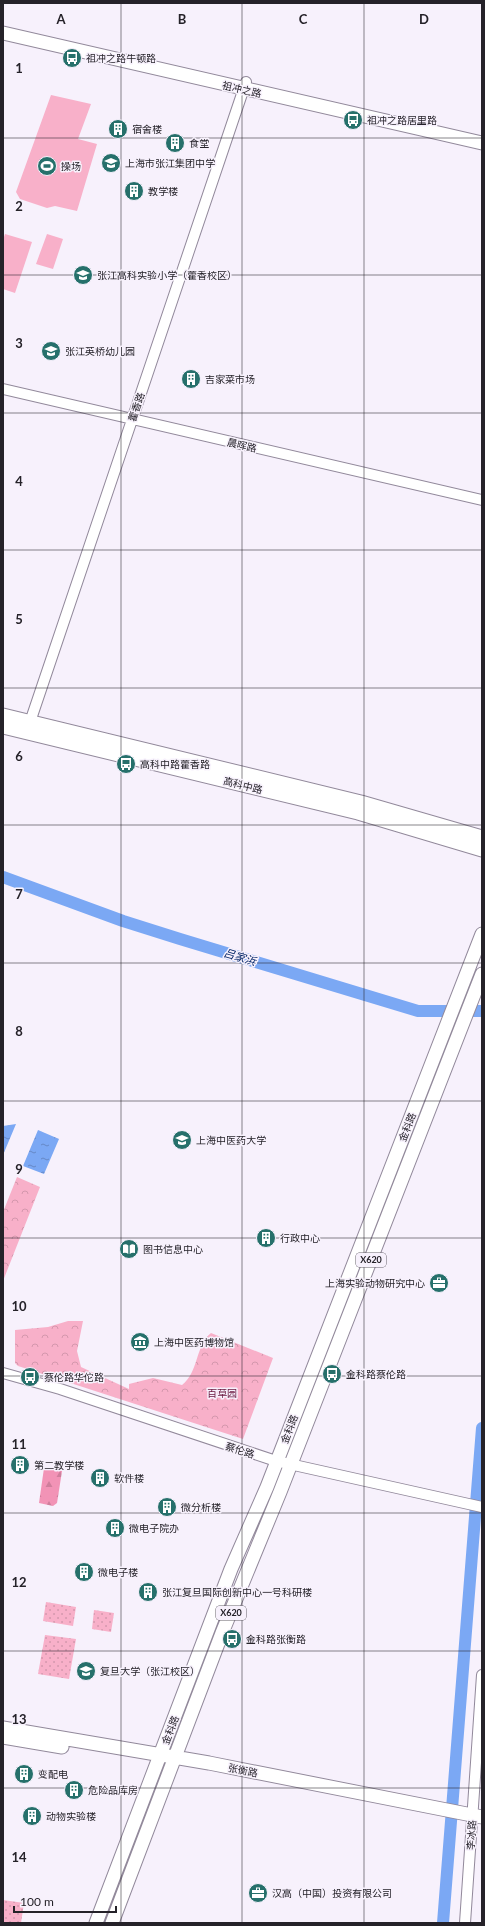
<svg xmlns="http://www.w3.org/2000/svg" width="485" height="1926" viewBox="0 0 485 1926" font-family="Lato,'Noto Sans SC',sans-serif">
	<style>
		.grass { fill: url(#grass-dots) }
		.forest { fill: url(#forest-firs) }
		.park { fill: url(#park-crowns) }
		.pitch { fill: #f8b0c9 }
		.water { fill: url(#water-ripples) }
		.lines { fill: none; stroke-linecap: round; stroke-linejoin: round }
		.river { stroke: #7ba8f4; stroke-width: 12 }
		.minor-casing { stroke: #92899b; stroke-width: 12 }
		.major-casing { stroke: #92899b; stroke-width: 15 }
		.minor { stroke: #fff; stroke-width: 10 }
		.major { stroke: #fff; stroke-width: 13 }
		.grid { fill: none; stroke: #252229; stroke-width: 1; stroke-opacity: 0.55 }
		.labels { text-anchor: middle; stroke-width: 3; stroke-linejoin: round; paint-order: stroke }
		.shield { fill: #f7f1fc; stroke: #646068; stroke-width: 1 }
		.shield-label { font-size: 9px; font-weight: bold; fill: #252229 }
		.poi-label { font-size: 10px; fill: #252229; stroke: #f7f1fc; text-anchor: start }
		.street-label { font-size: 10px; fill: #252229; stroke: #f7f1fc }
		.park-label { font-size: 10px; fill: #69163e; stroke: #f7f1fc }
		.water-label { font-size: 11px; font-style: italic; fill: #002466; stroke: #f7f1fc }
		.grid-label { font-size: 13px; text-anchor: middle; font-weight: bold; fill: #252229; stroke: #f7f1fc; stroke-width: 3; stroke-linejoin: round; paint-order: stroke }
	</style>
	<defs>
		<pattern id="grass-dots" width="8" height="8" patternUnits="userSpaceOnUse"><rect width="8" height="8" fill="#f8b0c9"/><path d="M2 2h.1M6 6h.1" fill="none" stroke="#d497ad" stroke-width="1.8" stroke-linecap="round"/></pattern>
		<pattern id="forest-firs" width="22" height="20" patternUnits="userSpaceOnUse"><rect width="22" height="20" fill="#f293b6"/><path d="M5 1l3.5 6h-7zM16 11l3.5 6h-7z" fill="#cf7e9c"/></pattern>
		<pattern id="park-crowns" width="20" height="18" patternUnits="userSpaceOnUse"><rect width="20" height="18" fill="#f8b0c9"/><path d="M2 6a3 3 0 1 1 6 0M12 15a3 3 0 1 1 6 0" fill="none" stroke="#d497ad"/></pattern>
		<pattern id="water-ripples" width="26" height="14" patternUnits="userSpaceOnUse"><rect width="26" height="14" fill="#7ba8f4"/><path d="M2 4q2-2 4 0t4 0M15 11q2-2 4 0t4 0" fill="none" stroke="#6588c6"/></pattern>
	</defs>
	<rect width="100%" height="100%" fill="#f7f1fc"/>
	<path class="grass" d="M46,1602L76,1607L73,1626L43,1621Z
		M94,1610L114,1613L111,1632L92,1629Z
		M45,1635L76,1639L69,1679L38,1674Z
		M3,1900L24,1903L21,1923H3Z"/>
	<path class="forest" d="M44,1468L62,1471L57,1503L53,1506L39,1503Z"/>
	<path class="park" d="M17,1177L40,1187L3,1281V1212Z
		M68,1321H83L77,1351L81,1367L129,1389V1384L153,1378L182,1385C199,1372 195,1346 211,1333L273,1358L243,1439L18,1366L15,1363V1330L48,1327Z"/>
	<path class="pitch" d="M51,95L91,104L78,139L97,144L77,211L55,206L47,208L20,199L16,192Z
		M5,234L32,242L15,293L3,289V240Z
		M47,234L63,239L53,269L36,264Z"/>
	<path class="water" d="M16,1124L3,1155V1126Z
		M38,1130L59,1139L44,1174L23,1166Z"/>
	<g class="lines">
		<path class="river" d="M3,877L123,921L180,939L418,1011H482
			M443,1923L482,1428"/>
		<g class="minor-casing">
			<path id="minor" d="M3,389L482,500
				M28,728L246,82
				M3,1373L60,1389L276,1461L482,1507
				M465,1923L482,1675"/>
		</g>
		<g class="major-casing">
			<path id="major" d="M3,33L482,143
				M3,715L361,802L482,837
				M3,727L358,813L482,850
				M3,1728L209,1763L482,1817
				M3,1737L62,1747
				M96,1923L231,1569L267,1487L482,934
				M112,1923L222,1633L280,1492L482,974"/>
		</g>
		<use href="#minor" class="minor"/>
		<use href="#major" class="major"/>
	</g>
	<path class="grid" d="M121,3V1923M242,3V1923M364,3V1923M3,138H482M3,275H482M3,413H482M3,550H482M3,688H482M3,825H482M3,963H482M3,1101H482M3,1238H482M3,1376H482M3,1513H482M3,1651H482M3,1788H482"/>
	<defs>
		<g id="bus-disc" transform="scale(1)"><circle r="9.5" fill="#26706b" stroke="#f7f1fc"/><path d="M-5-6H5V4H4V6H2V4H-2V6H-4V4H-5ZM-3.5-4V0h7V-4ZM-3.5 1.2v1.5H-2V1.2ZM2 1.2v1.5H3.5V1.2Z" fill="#fff"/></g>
		<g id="building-disc" transform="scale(1)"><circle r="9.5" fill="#26706b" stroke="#f7f1fc"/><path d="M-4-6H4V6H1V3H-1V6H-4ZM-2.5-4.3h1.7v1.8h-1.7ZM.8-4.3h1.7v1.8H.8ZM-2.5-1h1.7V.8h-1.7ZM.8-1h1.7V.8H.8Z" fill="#fff"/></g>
		<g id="school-disc" transform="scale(1)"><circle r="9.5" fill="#26706b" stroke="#f7f1fc"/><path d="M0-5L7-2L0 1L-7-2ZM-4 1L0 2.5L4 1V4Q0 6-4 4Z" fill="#fff"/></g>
		<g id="stadium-disc" transform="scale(1)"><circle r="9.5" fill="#26706b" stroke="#f7f1fc"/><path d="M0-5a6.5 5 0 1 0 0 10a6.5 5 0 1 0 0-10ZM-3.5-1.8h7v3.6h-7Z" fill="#fff"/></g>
		<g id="university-disc" transform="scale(1)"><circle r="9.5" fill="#26706b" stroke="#f7f1fc"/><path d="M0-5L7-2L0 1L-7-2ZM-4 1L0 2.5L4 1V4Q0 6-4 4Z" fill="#fff"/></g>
		<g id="library-disc" transform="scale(1)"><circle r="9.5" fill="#26706b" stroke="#f7f1fc"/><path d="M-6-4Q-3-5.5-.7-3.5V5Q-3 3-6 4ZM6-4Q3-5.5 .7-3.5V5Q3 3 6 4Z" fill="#fff"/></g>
		<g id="office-disc" transform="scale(1)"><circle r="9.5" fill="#26706b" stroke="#f7f1fc"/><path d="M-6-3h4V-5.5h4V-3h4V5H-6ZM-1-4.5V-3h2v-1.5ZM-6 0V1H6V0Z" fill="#fff"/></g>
		<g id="museum-disc" transform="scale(1)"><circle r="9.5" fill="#26706b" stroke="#f7f1fc"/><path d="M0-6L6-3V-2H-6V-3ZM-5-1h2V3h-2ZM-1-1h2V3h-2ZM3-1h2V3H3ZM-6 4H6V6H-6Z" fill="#fff"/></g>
	</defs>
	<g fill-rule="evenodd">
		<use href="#bus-disc" x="72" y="58"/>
		<use href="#bus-disc" x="353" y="120"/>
		<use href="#building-disc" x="118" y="129"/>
		<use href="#building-disc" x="175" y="143"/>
		<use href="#school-disc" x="111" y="163"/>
		<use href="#stadium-disc" x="47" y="166"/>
		<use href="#building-disc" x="134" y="191"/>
		<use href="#school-disc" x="83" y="275"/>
		<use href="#school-disc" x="51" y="351"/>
		<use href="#building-disc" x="191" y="379"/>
		<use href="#bus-disc" x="126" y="764"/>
		<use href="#university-disc" x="182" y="1140"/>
		<use href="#building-disc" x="266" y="1238"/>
		<use href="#library-disc" x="129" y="1249"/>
		<use href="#office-disc" x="439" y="1283"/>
		<use href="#museum-disc" x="140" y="1342"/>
		<use href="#bus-disc" x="332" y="1374"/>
		<use href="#bus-disc" x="30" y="1377"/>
		<use href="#building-disc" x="20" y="1465"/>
		<use href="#building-disc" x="100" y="1478"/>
		<use href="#building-disc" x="167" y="1507"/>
		<use href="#building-disc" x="115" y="1528"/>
		<use href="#building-disc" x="84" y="1572"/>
		<use href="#building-disc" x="148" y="1592"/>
		<use href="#bus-disc" x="232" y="1639"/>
		<use href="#school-disc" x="86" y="1671"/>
		<use href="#building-disc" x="24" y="1774"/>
		<use href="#building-disc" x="74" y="1790"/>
		<use href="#building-disc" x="32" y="1816"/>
		<use href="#office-disc" x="258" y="1893"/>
	</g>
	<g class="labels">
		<g class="shield">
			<rect x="356" y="1253" width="30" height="14" rx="3"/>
			<rect x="216" y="1606" width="30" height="14" rx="3"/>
		</g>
		<g class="shield-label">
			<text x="371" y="1263">X620</text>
			<text x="231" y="1616">X620</text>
		</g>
		<g class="poi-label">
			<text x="86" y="62">祖冲之路牛顿路</text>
			<text x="367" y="124">祖冲之路居里路</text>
			<text x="132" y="133">宿舍楼</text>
			<text x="189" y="147">食堂</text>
			<text x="125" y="167">上海市张江集团中学</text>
			<text x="61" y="170">操场</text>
			<text x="148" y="195">教学楼</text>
			<text x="97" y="279">张江高科实验小学（藿香校区）</text>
			<text x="65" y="355">张江英桥幼儿园</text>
			<text x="205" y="383">吉家菜市场</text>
			<text x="140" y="768">高科中路藿香路</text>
			<text x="196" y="1144">上海中医药大学</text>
			<text x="280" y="1242">行政中心</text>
			<text x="143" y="1253">图书信息中心</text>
			<text x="425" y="1287" text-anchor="end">上海实验动物研究中心</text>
			<text x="154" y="1346">上海中医药博物馆</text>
			<text x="346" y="1378">金科路蔡伦路</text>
			<text x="44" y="1381">蔡伦路华佗路</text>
			<text x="34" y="1469">第二教学楼</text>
			<text x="114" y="1482">软件楼</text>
			<text x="181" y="1511">微分析楼</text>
			<text x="129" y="1532">微电子院办</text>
			<text x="98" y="1576">微电子楼</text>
			<text x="162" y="1596">张江复旦国际创新中心一号科研楼</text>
			<text x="246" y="1643">金科路张衡路</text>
			<text x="100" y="1675">复旦大学（张江校区）</text>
			<text x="38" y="1778">变配电</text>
			<text x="88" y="1794">危险品库房</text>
			<text x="46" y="1820">动物实验楼</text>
			<text x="272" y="1897">汉高（中国）投资有限公司</text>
		</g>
		<g class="street-label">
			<text transform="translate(242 89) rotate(13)" y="4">祖冲之路</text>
			<text transform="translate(136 407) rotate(-71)" y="4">藿香路</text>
			<text transform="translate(242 445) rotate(13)" y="4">晨晖路</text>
			<text transform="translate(243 785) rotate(14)" y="4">高科中路</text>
			<text transform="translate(407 1127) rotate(-69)" y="4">金科路</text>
			<text transform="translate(289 1429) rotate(-69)" y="4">金科路</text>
			<text transform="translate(240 1450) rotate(18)" y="4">蔡伦路</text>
			<text transform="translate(170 1730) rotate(-69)" y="4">金科路</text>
			<text transform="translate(243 1770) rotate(11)" y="4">张衡路</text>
			<text transform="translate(471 1835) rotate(-86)" y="4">李冰路</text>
		</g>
		<g class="park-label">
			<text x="222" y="1397">百草园</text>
		</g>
		<g class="water-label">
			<text transform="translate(240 957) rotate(17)" y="4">吕家浜</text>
		</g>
	</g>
	<g class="grid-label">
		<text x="61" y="24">A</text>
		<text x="182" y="24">B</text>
		<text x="303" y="24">C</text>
		<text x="424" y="24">D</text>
		<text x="19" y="73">1</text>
		<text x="19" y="211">2</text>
		<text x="19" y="348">3</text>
		<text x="19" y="486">4</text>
		<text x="19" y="624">5</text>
		<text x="19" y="761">6</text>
		<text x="19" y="899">7</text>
		<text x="19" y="1036">8</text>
		<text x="19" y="1174">9</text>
		<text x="19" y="1311">10</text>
		<text x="19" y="1449">11</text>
		<text x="19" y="1587">12</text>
		<text x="19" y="1724">13</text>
		<text x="19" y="1862">14</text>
	</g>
	<rect width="485" height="1926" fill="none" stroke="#252229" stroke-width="8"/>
	<path d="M14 1906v6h102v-6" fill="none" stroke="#252229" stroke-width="2"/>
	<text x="20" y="1906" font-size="12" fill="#252229" stroke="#f7f1fc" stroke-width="3" paint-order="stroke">100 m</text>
</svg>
